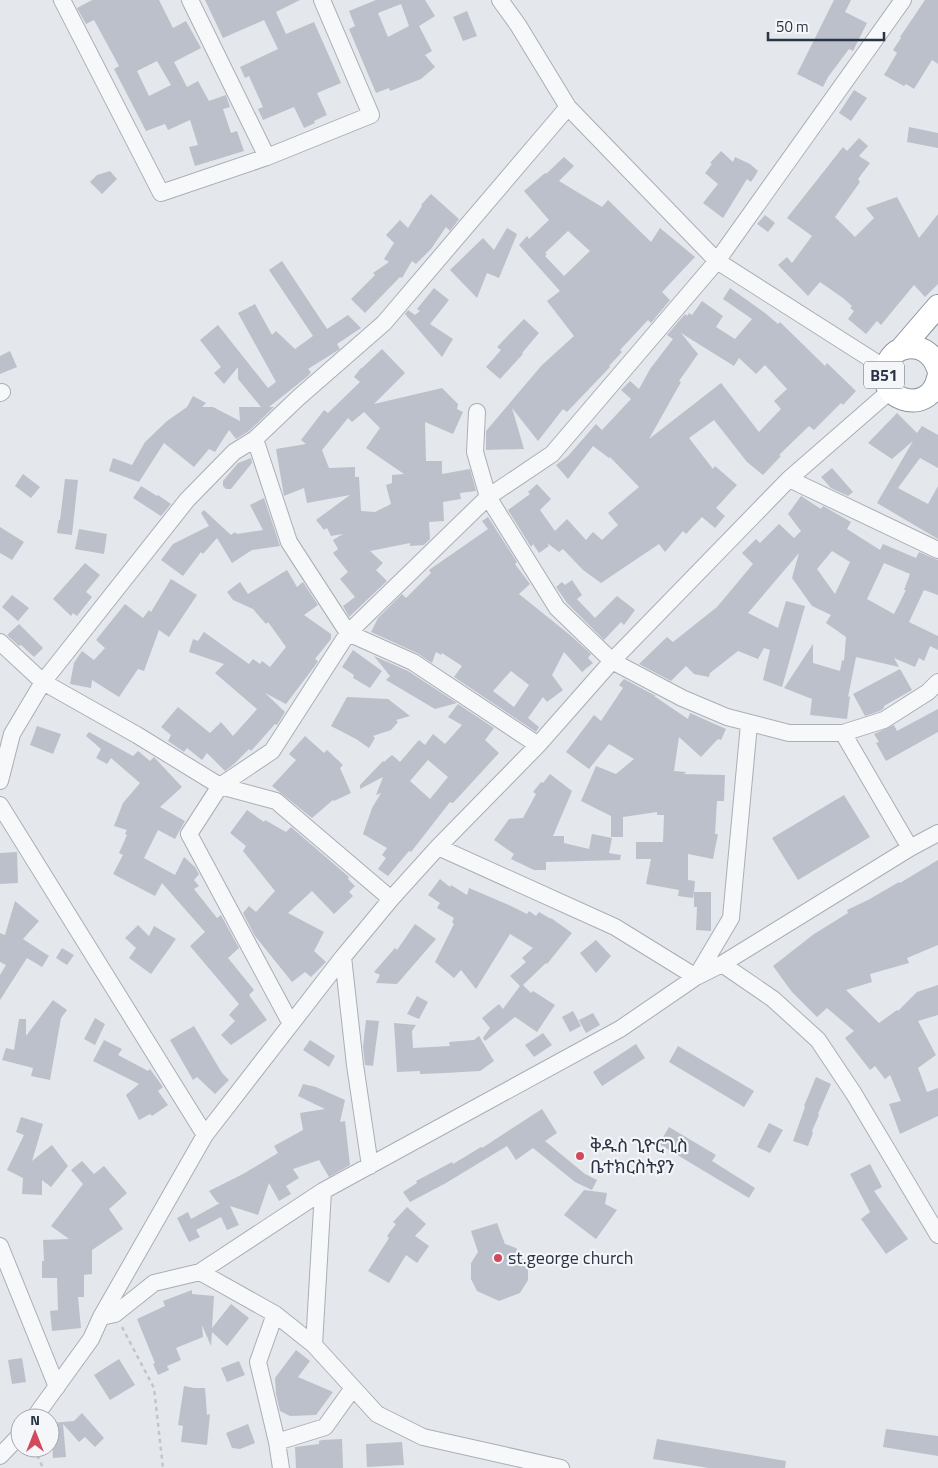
<svg xmlns="http://www.w3.org/2000/svg" width="938" height="1468" viewBox="0 0 938 1468" font-family="'Titillium Web','Noto Sans Ethiopic',sans-serif">
	<style>
		.building { fill: #bbc0ca; fill-rule: evenodd }
		.lines { fill: none; stroke-linecap: round; stroke-linejoin: round }
		.minor-casing { stroke: #a9aeb7; stroke-width: 18 }
		.highway-casing { stroke: #8b94a3; stroke-width: 24 }
		.path { stroke: #c2c5cb; stroke-width: 2.5; stroke-dasharray: 4 4; stroke-linecap: butt }
		.minor { stroke: #f7f8fa; stroke-width: 16 }
		.highway { stroke: #fff; stroke-width: 22 }
		.poi-dot { fill: #d1495b; stroke: #f4f6f9; stroke-width: 2 }
		.labels { text-anchor: middle; stroke-width: 4.5; stroke-linejoin: round; paint-order: stroke }
		.shield { fill: #f4f6f9; stroke: #676e7b; stroke-width: 1 }
		.shield-label { font-size: 16px; font-weight: bold; fill: #2b3445 }
		.poi-label { font-size: 18px; fill: #2b3445; stroke: #f4f6f9; text-anchor: start }
	</style>
	<rect width="100%" height="100%" fill="#e4e7ec"/>
	<path class="building" d="M92,0H159L173,28L186,21L201,48L174,62L187,87L198,81L209,101L226,95L230,107L223,109L231,133L237,131L244,151L195,166L189,147L198,145L190,120L168,130L165,124L146,131L114,69L119,66L94,20L86,24L77,8ZM157,61L171,85L149,96L137,71Z
		M205,0H300L276,12L286,34L314,22L341,83L317,93L327,115L314,121L315,123L304,128L294,107L263,120L258,109L263,107L249,76L245,78L240,67L278,49L264,20L223,38Z
		M376,0H425L435,16L419,26L432,51L425,55L435,67L421,79L390,91L389,88L376,93L349,29L355,26L349,11ZM401,4L409,26L388,37L378,13Z
		M834,0H851L845,12L867,23L853,51L849,49L828,77L823,87L797,74Z
		M925,0H938V64L932,60L914,89L906,84L904,86L884,75L897,53L893,50L901,38L900,37Z
		M467,11L477,36L463,41L453,17Z
		M854,90L867,98L851,121L839,113Z
		M909,127L938,133V148L907,142Z
		M859,138L868,146L859,156L870,163L858,179L860,182L835,217L855,237L874,218L866,208L897,197L919,238L938,214V284L925,297L914,285L881,325L877,321L866,334L848,319L854,311L850,308L852,306L843,298L820,282L808,296L778,265L787,257L792,263L812,236L787,218L843,147L847,151Z
		M721,151L733,162L735,157L750,164L758,171L751,182L747,179L723,218L703,203L718,184L705,173L712,164L710,163Z
		M564,157L574,166L559,181L602,207L608,200L651,242L660,228L695,257L662,292L670,300L651,323L648,320L620,350L622,352L609,366L610,367L567,412L563,409L538,441L512,408L524,449L486,450V431L542,365L574,336L547,301L560,291L519,245L527,236L529,239L549,220L524,191L545,173L546,174ZM568,231L590,251L564,276L545,256L547,254L545,253Z
		M110,171L117,179L102,194L90,182L97,175Z
		M431,194L459,219L450,231L446,227L431,249L416,264L412,261L402,278L400,277L365,313L351,299L375,275L373,273L389,262L384,259L394,243L386,235L400,220L408,228L422,206L421,205Z
		M765,215L775,223L768,232L757,224Z
		M507,228L517,234L499,278L487,273L477,298L450,270L483,238L494,250Z
		M282,261L327,329L348,315L361,328L337,344L340,349L308,369L311,372L308,376L269,407H274L249,431L236,439L229,430L215,452L209,449L194,467L164,443L139,482L109,471L113,458L132,465L145,442L167,421L187,407L193,396L206,403L202,407H213L240,421L239,407H261L238,379V367L224,384L214,373L221,367L200,340L218,325L268,388L276,382L238,313L255,304L272,335L276,331L295,349L313,336L269,270Z
		M434,288L449,300L430,324L453,339L442,357L405,314L408,310L415,315L420,311L417,309Z
		M730,288L765,313L778,324L780,322L825,366L827,363L856,391L843,405L841,403L814,430L809,426L779,455L781,456L763,475L747,462L714,420L689,438L713,469L715,466L737,485L716,508L725,516L715,528L702,517L686,534L683,531L665,552L659,544L601,583L583,570L563,549L559,552L547,543L549,546L539,553L533,544L531,547L508,510L530,494L528,492L537,484L551,499L540,510L555,531L567,519L586,540L593,532L602,540L618,525L608,513L639,487L610,457L609,458L593,446L568,479L556,465L568,456L596,424L602,430L631,399L621,390L630,381L639,389L650,369L673,339L667,335L685,314L687,316L689,313L692,315L702,301L723,316L716,327L735,339L752,319L723,299ZM681,333L734,366L739,358L756,374L765,365L787,389L774,401L781,409L759,432L721,383L649,439L681,382L679,381L698,354Z
		M524,319L539,333L522,353L523,354L500,379L486,367L501,350L497,347Z
		M382,349L405,373L374,404L442,388L458,404L457,409L463,412L453,434L425,422L426,461H442V474L470,469L476,491L460,493L461,499L443,502L444,521L429,522L430,539L424,545L410,546V543L370,551L383,563L376,570L387,581L349,617L343,606L355,597L340,579L348,572L333,553L338,549L333,540L343,534L331,536L327,528L324,530L316,520L350,495L307,503L304,488L284,496L276,449L306,444L301,440L324,410L328,413L360,382L354,377L361,368H362ZM364,412L380,428L366,448L404,474L392,475V483L386,485L391,504L375,512L361,511L359,477H355V467L329,468L322,450L348,418L352,422Z
		M10,351L17,367L0,374V356Z
		M897,413L917,433L922,426L938,435V468L920,458L898,488L928,504L938,486V539L877,503L913,441L892,459L868,443Z
		M251,458L252,463L231,489H226L223,486V481L238,463Z
		M832,468L853,492L848,496L831,488L821,477Z
		M23,474L40,487L31,498L15,486Z
		M65,479L78,480L72,535L57,533L59,520H60Z
		M141,486L157,496L158,495L171,504L161,516L133,498Z
		M801,496L821,509L823,506L851,522L847,529L880,550L883,544L916,558L919,552L938,560V595L924,590L909,622L938,636V650L930,646L924,661L919,658L915,667L894,658L899,667L856,657L848,697L850,696L847,719L810,715L812,699L784,688L813,644V663L840,671L842,660L844,661L846,637L826,623L831,615L812,606L792,578L799,553L748,613L778,628L786,601L805,606L782,687L763,680L770,650L764,648L758,659L738,651L710,673L709,677L694,674L686,666L671,681L639,664L667,637L673,642L717,607L753,564L742,553L756,539L760,543L779,524L794,538L801,531L788,514ZM832,551L850,562L835,594L817,569ZM884,563L910,574L904,590H906L894,614L867,599Z
		M264,498L280,546L252,550L232,563L217,538L203,554L201,552L183,576L161,560L173,544L209,526L201,513L204,510L231,535L235,532L237,534L263,530L250,505Z
		M488,517L517,562L515,564L530,584L519,594L570,635L591,654L588,658L593,663L582,672L564,652L552,675L563,690L547,702L543,697L528,718L539,727L536,732L454,677L462,666L442,653L441,655L436,652L432,663L417,653L371,632L378,618L402,594L406,598L431,573L429,570L488,529L482,521ZM511,671L529,685L514,707L493,691Z
		M0,527L24,542L12,560L0,553Z
		M79,529L107,534L104,554L75,549Z
		M85,563L100,575L86,592L92,597L77,616L73,613L71,616L53,599Z
		M287,570L297,587L303,582L318,605L304,615L331,634V639L315,659L318,661L314,667L286,704L265,693L285,712L277,725L275,724L251,751L249,749L234,764L225,771L207,753L202,760L187,748L184,752L168,741L171,735L161,727L178,707L210,733L221,722L233,736L257,709L215,673L224,664L189,652L193,639L198,641L204,632L249,664L253,659L260,664L262,661L270,667L286,647L268,622L266,624L253,609L233,600L227,592L240,582L248,594Z
		M171,579L197,595L169,637L159,630L144,671L138,669L119,697L92,680L91,688L70,684L74,663L82,651L94,660L105,648L96,640L125,604L143,618L149,610L151,612Z
		M572,580L582,595L577,599L595,618L617,596L635,610L624,625L621,622L604,640L567,603L556,587L562,582L565,585Z
		M12,595L29,608L18,621L2,607Z
		M19,624L43,648L34,657L21,645L19,646L7,635Z
		M353,650L382,671L370,688L353,678L354,675L342,667Z
		M374,656L408,671L457,703L435,709L386,680L390,676Z
		M900,669L912,690L884,706V708L880,711L865,716L853,694Z
		M624,679L656,696H654L688,719L690,713L726,729L721,740L718,739L701,757L679,737L674,771L686,772L684,774L725,775L724,801H717L715,834H718L713,859L688,854V880L695,881L694,892H711V931L696,930L697,907H694V892L693,898L678,896L679,890L646,884L651,859H636V842H663L664,815H657V812L623,817V837H611V816L581,801L596,766L616,774L634,759L609,744L589,769L566,752L594,715L601,721L623,688L619,685Z
		M347,697L388,699L410,716L396,720L398,722L391,730L373,736L375,738L369,748L356,739L331,726Z
		M458,704L494,728L485,740L499,753L453,803L450,802L411,852L409,851L388,876L378,869L386,858L382,855L387,848L363,834L372,808L381,793L376,795L383,777L360,789V785L383,761L384,762L392,755L400,762L419,740L425,745L433,734L445,744L462,725L448,717ZM428,760L448,777L430,799L410,781Z
		M938,709V732L886,761L876,743L879,742L874,734L894,725L897,731Z
		M37,726L61,734L53,754L30,745Z
		M89,732L133,756L138,751L150,761L154,757L182,787L160,807L185,821L175,839L158,830L144,858L175,875L184,857L195,867L199,874L194,880L199,886L194,889L217,918L221,915L222,917L239,948L228,958L254,990L249,995L267,1020L231,1045L221,1035L235,1021L229,1015L239,1004L190,946L205,932L162,883L155,896L113,874L123,855L119,853L127,835L125,834L127,830L114,826L123,803L140,783L111,758L107,764L96,758L101,749L86,736Z
		M305,736L324,753L327,750L343,765L340,768L351,793L334,801L333,800L312,818L272,786L296,760L289,754Z
		M550,774L572,791L553,836H564V843L589,849L592,834L612,838L609,853L621,855L620,860L546,862V870H534L511,859L514,854L494,840L509,819L523,818L536,794L533,792L541,782L543,783Z
		M844,795L870,837L798,880L772,838Z
		M247,810L264,822L265,820L286,832L291,827L349,877L348,879L355,886L349,892L353,896L334,914L312,891L288,913L324,932L314,951L326,962L311,977L305,972L292,982L255,936L243,913L249,906L256,912L275,891L243,851L246,846L230,833Z
		M17,852L18,883L0,884V853Z
		M938,860V945L907,958L909,963L870,974L872,982L846,990L879,1023L897,1010L898,1011L917,992L938,985V1015L918,1021L936,1055L918,1068L927,1092L938,1088V1116L900,1134L889,1104L901,1101L890,1075L885,1079L875,1066L870,1070L845,1038L854,1031L827,1008L817,1017L792,992L773,966L814,934L848,913L847,910L868,900L899,882L900,883Z
		M440,879L450,887L451,885L467,895L469,888L511,906L527,914L529,911L536,916L539,912L551,919V918L572,933L547,964L546,963L523,985L531,993L533,991L555,1005L537,1032L515,1017L485,1041L483,1038L490,1028L482,1018L499,1004L503,1009L520,986L510,976L526,962L522,958L533,948L510,934L476,989L461,970L454,978L435,962L454,924L452,922L454,918L437,908L440,903L428,895Z
		M15,901L39,921L23,939L49,956L42,967L27,958L0,1000V975L6,965L0,962V933L5,935Z
		M415,924L436,939L397,984L376,983L380,975L374,972L395,948L397,950Z
		M138,925L149,936L154,926L176,939L151,974L129,958L136,948L125,938Z
		M596,940L611,956L596,973L580,953Z
		M62,948L74,955L67,965L56,958Z
		M417,996L428,1002L419,1019L407,1014Z
		M53,1000L67,1010L61,1018L50,1080L31,1076L33,1068L2,1060L6,1048L14,1050L19,1019H26V1036Z
		M573,1011L581,1026L570,1032L562,1017Z
		M593,1013L600,1025L586,1033L579,1020Z
		M95,1018L105,1024L95,1045L84,1039Z
		M366,1020L379,1021L373,1066L365,1065L363,1047Z
		M394,1023L416,1025L412,1031L413,1048L450,1046L449,1042L474,1040L479,1036L494,1061L480,1071L445,1073L420,1074V1071L397,1072Z
		M194,1026L222,1073L229,1080L215,1094L197,1077L193,1080L170,1040Z
		M543,1033L552,1045L534,1057L525,1045Z
		M104,1040L122,1049L118,1055L148,1071L150,1069L163,1087L158,1091L168,1105L152,1116L150,1114L139,1120L126,1095L139,1084L93,1061Z
		M310,1040L335,1056L329,1067L303,1050Z
		M636,1044L645,1058L602,1086L593,1072Z
		M678,1046L754,1091L744,1107L669,1062Z
		M816,1077L831,1084L818,1114L819,1115L812,1131L813,1133L808,1146L793,1141L805,1107L804,1106Z
		M303,1084L316,1087L345,1100L340,1122L345,1121L350,1165L329,1177L319,1160L293,1169L299,1178L286,1186L291,1194L279,1201L269,1183L258,1215L230,1206L239,1225L227,1230L221,1217L196,1230L200,1237L189,1242L177,1218L188,1212L191,1219L220,1203L217,1202L209,1191L243,1174L278,1153L274,1146L303,1130L300,1113L325,1109L298,1096Z
		M542,1109L557,1133L545,1141L585,1174L597,1180L592,1190L575,1182L533,1148L516,1160L507,1146L446,1183L410,1202L403,1192L417,1183L416,1181L452,1162L453,1164L481,1147L482,1148Z
		M21,1117L43,1124L32,1161L52,1145L68,1166L51,1187L42,1180V1195L22,1194L23,1178L7,1170L24,1135L16,1132Z
		M769,1123L783,1130L770,1153L757,1147Z
		M669,1127L716,1155L712,1161L755,1188L749,1198L659,1144Z
		M82,1161L94,1174L104,1166L127,1193L109,1209L123,1229L92,1250V1274L84,1275V1297H78L81,1328L52,1331L50,1311L58,1310L57,1278H42V1261H44L43,1240L69,1239L51,1226L83,1184L71,1170Z
		M870,1164L882,1187L874,1191L908,1239L886,1254L861,1219L870,1212L850,1174Z
		M584,1190L607,1193L605,1204L617,1210L596,1239L564,1215Z
		M407,1207L426,1224L415,1236L429,1246L417,1263L406,1255L389,1283L368,1271L389,1238L387,1236L396,1224L393,1222Z
		M497,1223L505,1244L516,1248L528,1267V1280L520,1293L499,1301L477,1291L471,1279V1263L478,1252L471,1231Z
		M192,1290V1294L214,1296L212,1328L231,1304L249,1318L227,1346L212,1332L211,1346L202,1325L203,1337L176,1348L181,1360L167,1366L169,1370L158,1375L153,1364L155,1363L137,1319L165,1306L163,1301Z
		M296,1350L310,1361L298,1377L333,1392L316,1415L290,1416L280,1411L276,1394L275,1378Z
		M22,1358L26,1382L12,1384L8,1360Z
		M119,1359L135,1385L110,1400L94,1375Z
		M239,1361L245,1375L227,1382L221,1368Z
		M184,1386L194,1388H205L207,1415L210,1414L207,1445L181,1442L183,1426L178,1425Z
		M82,1413L104,1438L95,1447L85,1437L79,1442L63,1424L66,1457L53,1458L51,1423L74,1421Z
		M248,1424L255,1443L240,1449L232,1448L226,1433Z
		M886,1429L938,1436V1456L883,1447Z
		M342,1439L343,1468H296L295,1447L319,1444V1441L322,1440Z
		M657,1439L786,1461L785,1468H709L653,1459Z
		M402,1442L404,1465L367,1467L366,1444Z"/>
	<g class="lines">
		<g class="minor-casing">
			<path id="minor" d="M62,0L161,193L267,157L371,115L322,0
				M190,0L267,157
				M500,0L518,25L568,107L717,261L885,368
				M0,393L2,392
				M477,412L475,452L488,497L557,608L612,661L682,698L727,717L789,733H843L884,720L928,692L938,682
				M255,439L289,542L348,633L413,662L538,745
				M789,479L938,550
				M0,642L43,682L137,735L220,786L276,801L391,899
				M843,733L910,848
				M0,781L12,734L43,682L187,500L234,452L255,439L298,398L384,323L568,107
				M0,805L205,1135
				M438,847L615,927L696,977L731,918L749,724
				M343,957L355,1065L370,1166
				M722,964L773,999L818,1040L854,1094L938,1235
				M291,1024L189,834L220,786L272,751L348,633L488,497L552,454L717,261L903,0
				M0,1246L57,1387
				M200,1272L275,1314L314,1345L377,1414L423,1437L561,1468
				M275,1314L258,1362L277,1442L281,1468
				M101,1317L205,1135L343,957L391,899L438,847L538,745L612,661L789,479L890,391
				M314,1345L323,1191
				M34,1418L91,1339L101,1317L115,1314L154,1283L200,1272L323,1191L620,1029L696,977L722,964L910,848L938,833
				M277,1442L325,1427L353,1388
				M0,1456L20,1435"/>
		</g>
		<g class="highway-casing">
			<path id="highway" d="M901,349L938,306
				M938,369C933,353 919,343 902,349C896,351 891,356 888,362C870,398 929,419 938,378"/>
		</g>
		<path class="path" d="M122,1327L154,1388L163,1468
			M34,1448L43,1468"/>
		<use href="#minor" class="minor"/>
		<use href="#highway" class="highway"/>
	</g>
	<g class="poi-dot">
		<circle cx="580" cy="1156" r="5"/>
		<circle cx="498" cy="1258" r="5"/>
	</g>
	<g class="labels">
		<rect class="shield" x="864" y="361.5" width="40" height="27" rx="4"/>
		<g class="shield-label">
			<text x="884" y="381">B51</text>
		</g>
		<g class="poi-label">
			<text x="590" y="1152">ቅዱስ ጊዮርጊስ<tspan x="590" dy="21">ቤተክርስትያን</tspan></text>
			<text x="508" y="1264">st.george church</text>
		</g>
	</g>
	<g transform="translate(35 1433)"><circle r="24" fill="#f4f6f9" stroke="#a4a8b1"/>
	<path d="M0-4L9 19L0 12L-9 19Z" fill="#d1495b"/>
	<text y="-8" font-size="14" font-weight="bold" text-anchor="middle" fill="#2b3445">N</text>
	</g>
	<path d="M768 32v8h116v-8" fill="none" stroke="#2b3445" stroke-width="2.5"/>
	<text x="776" y="32" font-size="15" fill="#2b3445" stroke="#f4f6f9" stroke-width="4" paint-order="stroke">50 m</text>
</svg>
